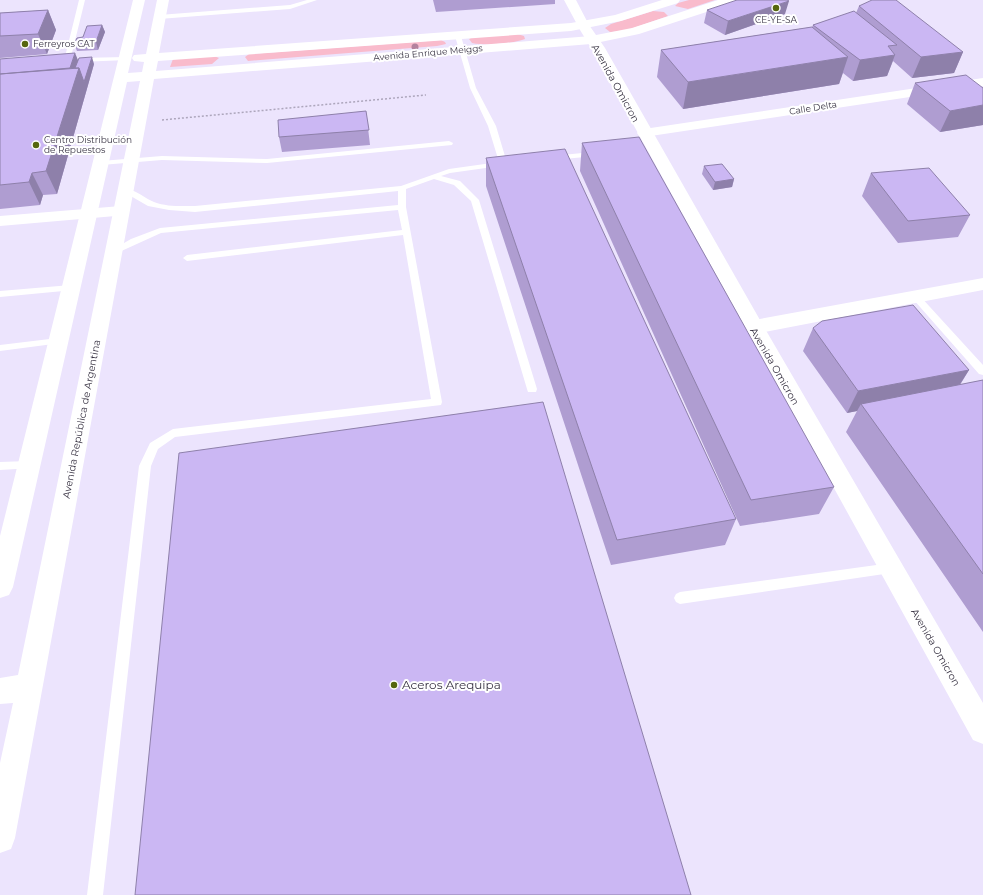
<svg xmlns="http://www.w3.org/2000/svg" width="983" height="895" viewBox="0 0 983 895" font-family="Montserrat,sans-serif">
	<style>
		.green { fill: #f9bbcc }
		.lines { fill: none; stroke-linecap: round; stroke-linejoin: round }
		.path { stroke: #ada6bc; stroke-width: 1.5; stroke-dasharray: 2 2; stroke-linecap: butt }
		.service { fill: #fff; fill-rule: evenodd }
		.minor { fill: #fff; fill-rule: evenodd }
		.tertiary { fill: #fff; fill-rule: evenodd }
		.secondary { fill: #fff; fill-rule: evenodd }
		.tree { fill: #b3829e }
		.wall { fill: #af9dd1 }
		.shaded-wall { fill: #8e80aa }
		.building { fill: #cbb7f3; stroke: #8e80aa }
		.poi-dot { fill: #56660e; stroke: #fff; stroke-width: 1.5 }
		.labels { text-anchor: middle; stroke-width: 4; stroke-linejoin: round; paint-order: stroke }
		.far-poi-label { font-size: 9px; fill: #383343; stroke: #fff; text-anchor: start }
		.far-street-label { font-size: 9px; fill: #383343; stroke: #fff }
		.street-label { font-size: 10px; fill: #383343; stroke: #fff }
		.near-poi-label { font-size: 12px; fill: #383343; stroke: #fff; text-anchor: start }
	</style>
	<rect width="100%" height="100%" fill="#ece4fd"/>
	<path class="green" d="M689,0H715L688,9L675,6L678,3Z
		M653,11L664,12L668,16L625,31L610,32L605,28L611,24Z
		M514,33L524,36L525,39C510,44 487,46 472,43L469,39L475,36Z
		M441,40L445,42L446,44L437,46L248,61L245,57L249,54Z
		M214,56L219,58L212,64L170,67L173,59Z"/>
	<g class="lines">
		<path class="path" d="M162,120L426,95"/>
		<path class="service" d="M79,0H85L70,61L67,63L64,61Z
			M307,0H317L290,9L159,19L156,17L159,15L290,5Z
			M456,35L461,36L476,88L496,126L507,163L500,166L450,173L441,176L460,181L479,200L537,389L536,392H528L527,389L471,201L454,185L434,179L406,189V207L442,402L441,405L175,437L158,449L151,466L103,895H87L139,466L150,443L173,429L431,399L403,235L187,261L183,258L187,255L402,230L398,210L161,233L117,253L114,254L110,251L131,239L160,228L398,205V191L195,212L169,210L148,206L122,191L123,189C133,187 145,199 154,202C167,207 181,206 195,206L401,186L449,169L499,162L488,126L470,88L455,36Z
			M126,57L128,58V60L78,62L75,60L78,58Z
			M449,141L453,143L452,145L267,163L162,160L101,165L97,163L101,161L162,156L267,159Z
			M582,153L586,155L585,157L553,160L549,158L553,156Z
			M71,285L76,288L74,290L0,297V291Z
			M916,294L919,295L983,365V375L979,374L913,299L911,297L913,295Z
			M58,338L63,341L61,343L0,351V345Z
			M29,461L33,462L35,465L33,468L0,470V462Z
			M891,563L895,564L897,568L895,572L891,573L680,604L676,602L674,598L676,594L680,592Z"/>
		<path class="minor" d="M564,0H576L589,25L587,28H579Z
			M983,78V86L644,137L639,136L637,133L639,130L644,129Z
			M983,278V290L754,334L747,332L744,327L747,322L754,320Z"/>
		<path class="tertiary" d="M583,21L587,22L605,48L764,327L983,703V744L973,740L591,48L577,25L579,22Z
			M121,206L127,207L129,211L127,215L0,226V216Z"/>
		<path class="secondary" d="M133,0H145L128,73L142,72L144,62L134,61L132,58L134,55L146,54L157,0H169L159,53L571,23L615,15L662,0H680L678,3L621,21L571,31L158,61L156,71L591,36L632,28L718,0H736L734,3L639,34L591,44L154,79L15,838L11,849L0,853V763L13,703L0,704V678L18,675L140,81L127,82L13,587L9,595L0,598V536Z"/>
	</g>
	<circle class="tree" cx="415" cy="47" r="3.5"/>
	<path class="wall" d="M433,0H555V4L436,12Z
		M859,6L963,52L954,73L912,78L893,61L887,76L853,81L843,73L839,84L683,109L657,77L661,50L812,27L813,25L856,13Z
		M48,10L56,30L47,54L0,58V13Z
		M707,10L785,14L725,35L704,23Z
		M102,25L105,32L98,50L77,51L74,44Z
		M0,59L78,60L94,64L57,194L43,195L40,205L0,209Z
		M915,83L983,88V125L940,132L907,104Z
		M366,111L370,145L282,152L279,137Z
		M582,143L834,487L819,514L740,526L580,171Z
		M486,158L736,519L725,545L611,565L486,186Z
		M704,166L734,179L732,187L713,190L702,174Z
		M871,173L970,215L958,237L898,243L862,196Z
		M813,328L969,370L960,385L983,380V632L846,432L857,411L847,413L803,351Z"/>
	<path class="shaded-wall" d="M789,1L785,14L725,35L728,21Z
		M48,10L56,30L47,54L38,34Z
		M102,25L105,32L98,50L96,42Z
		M963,52L954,73L912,78L921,57Z
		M75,53L81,67L92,57L94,64L57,194L46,171L67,76Z
		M895,55L887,76L853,81L860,60Z
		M848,57L839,84L683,109L688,82Z
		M983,105V125L940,132L950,111Z
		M32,173L43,195L40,205L29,182Z
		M734,179L732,187L713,190L715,182Z
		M969,370L955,392L861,404L857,411L847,413L858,391Z"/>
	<path class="building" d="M737,0H787L789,1L728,21L707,10Z
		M872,0H896L963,52L921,57L859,6Z
		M48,10L38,34L0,36V13Z
		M854,11L897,45L888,46L895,55L860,60L813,25Z
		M102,25L96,42L74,44L77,38L83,37L87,26Z
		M812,27L848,57L688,82L661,50Z
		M75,53L70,68L0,74V59Z
		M92,57L84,82L79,68H75L79,58Z
		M79,68L46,171L32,173L29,182L0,185V74Z
		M966,75L983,88V105L950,111L915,83Z
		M366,111L369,130L279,137L278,120Z
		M639,137L834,487L751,500L582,143Z
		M565,149L736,519L617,540L486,158Z
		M722,164L734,179L715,182L704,166Z
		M929,168L970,215L908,221L871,173Z
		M913,305L969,370L858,391L813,328L822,321Z
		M983,380V574L861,404Z
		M543,402L691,895H135L179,453Z"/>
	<g class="poi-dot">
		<circle cx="776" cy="8" r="4"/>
		<circle cx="25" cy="44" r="4"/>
		<circle cx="36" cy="145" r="4"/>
		<circle cx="394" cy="685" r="4"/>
	</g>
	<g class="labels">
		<g class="far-poi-label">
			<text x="776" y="23" text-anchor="middle">CE-YE-SA</text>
			<text x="33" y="47">Ferreyros CAT</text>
			<text x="44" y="143">Centro Distribución<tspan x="44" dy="10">de Repuestos</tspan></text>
		</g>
		<g class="far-street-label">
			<text transform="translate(428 53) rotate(-5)" y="3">Avenida Enrique Meiggs</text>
			<text transform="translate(813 108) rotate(-9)" y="3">Calle Delta</text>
		</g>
		<g class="street-label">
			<text transform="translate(616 83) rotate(61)" y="4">Avenida Omicron</text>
			<text transform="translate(775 366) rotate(60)" y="4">Avenida Omicron</text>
			<text transform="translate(81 419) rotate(-79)" y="4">Avenida República de Argentina</text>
			<text transform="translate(936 647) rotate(60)" y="4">Avenida Omicron</text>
		</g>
		<g class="near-poi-label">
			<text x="402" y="689">Aceros Arequipa</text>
		</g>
	</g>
</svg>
